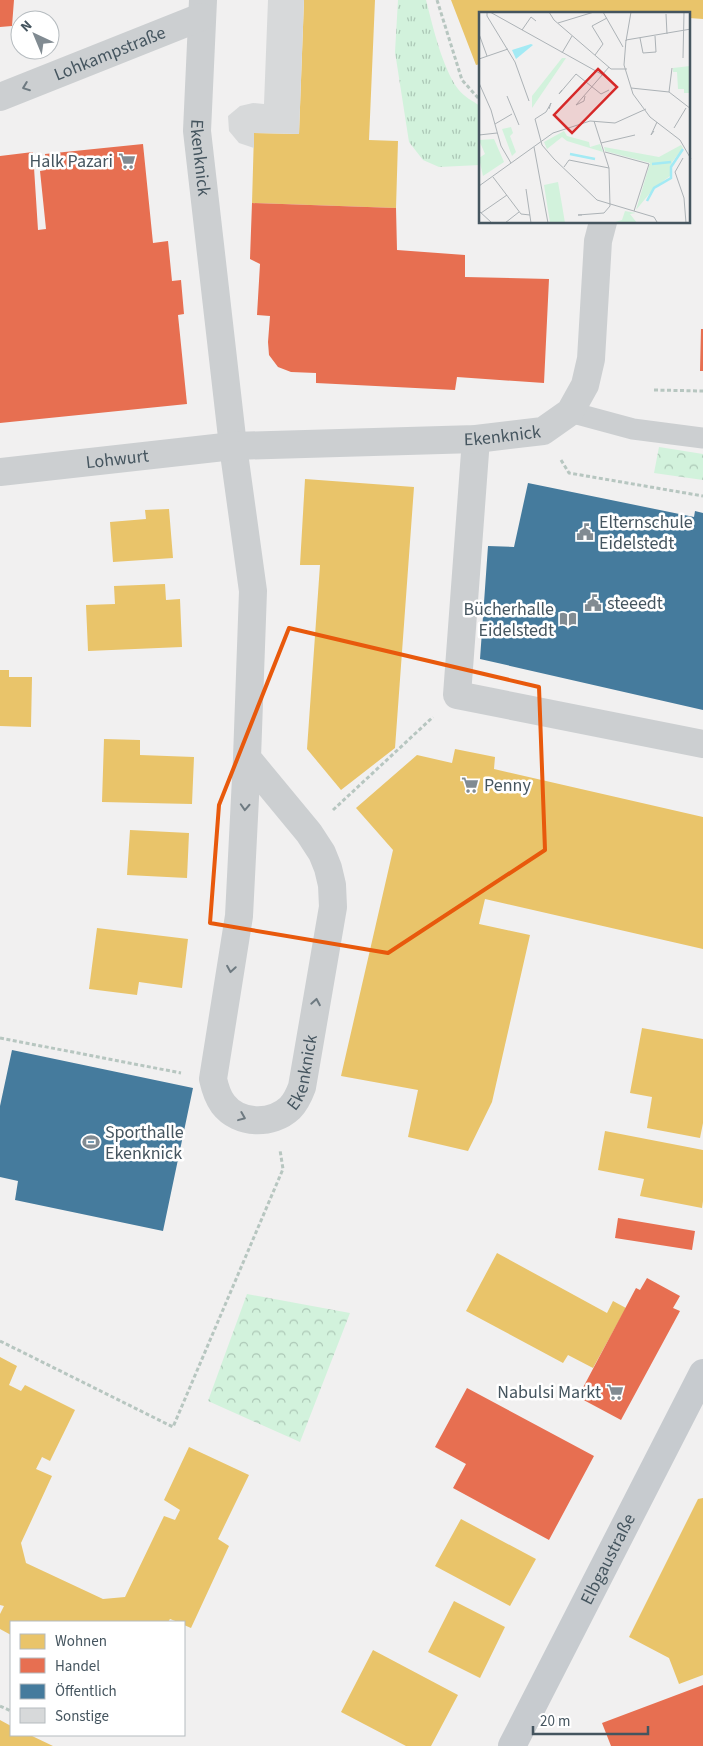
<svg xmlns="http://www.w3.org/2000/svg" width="703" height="1746" viewBox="0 0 703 1746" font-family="'Source Sans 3',sans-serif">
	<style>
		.grass { fill: url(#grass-tufts) }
		.forest { fill: url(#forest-crowns) }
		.homes { fill: #e9c46a }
		.shops { fill: #e76f51 }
		.public { fill: #457b9d }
		.building { fill: #d7d9da }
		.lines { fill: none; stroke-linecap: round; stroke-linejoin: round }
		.path { stroke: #b7c6c0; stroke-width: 3; stroke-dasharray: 4 2.5; stroke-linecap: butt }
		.service { stroke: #cccfd1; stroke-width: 21 }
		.pedestrian { stroke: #cccfd1; stroke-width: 28 }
		.minor { stroke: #cccfd1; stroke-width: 28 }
		.primary { stroke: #c7cbcf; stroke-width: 28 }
		.oneway { stroke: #6e7a81 }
		.marked { fill: none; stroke: #e8590c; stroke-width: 4; stroke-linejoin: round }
		.labels { text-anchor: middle; stroke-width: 5; stroke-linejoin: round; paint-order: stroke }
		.street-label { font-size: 18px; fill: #45555f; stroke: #fff }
		.poi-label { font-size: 18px; fill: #45555f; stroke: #fff; text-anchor: start }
		.inset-river { fill: none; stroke: #a3eaf4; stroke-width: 2.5 }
		.inset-road { fill: none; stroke: #acb2b6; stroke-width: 1 }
		.view { fill: #d62828; fill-opacity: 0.15; stroke: #d62828; stroke-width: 2.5 }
		.inset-edge { fill: none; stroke: #45555f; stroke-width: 2.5 }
	</style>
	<defs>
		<pattern id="grass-tufts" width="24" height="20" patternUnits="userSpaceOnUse" patternTransform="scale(1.25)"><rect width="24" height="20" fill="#d2f2dc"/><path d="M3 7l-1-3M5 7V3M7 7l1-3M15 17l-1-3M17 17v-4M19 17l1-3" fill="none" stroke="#acc7b6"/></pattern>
		<pattern id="forest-crowns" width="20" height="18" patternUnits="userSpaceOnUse" patternTransform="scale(1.25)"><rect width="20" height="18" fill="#d2f2dc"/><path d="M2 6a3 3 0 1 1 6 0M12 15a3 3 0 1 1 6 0" fill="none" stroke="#acc7b6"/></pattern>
	</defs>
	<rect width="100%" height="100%" fill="#f1f0f0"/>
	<path class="grass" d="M398,0H426C433,27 442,67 458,89C464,97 473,101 480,106V165L439,167L423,160L409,142L395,52Z"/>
	<path class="forest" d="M659,447L703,454V480L654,473Z
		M247,1294L350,1313L300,1442L208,1401Z"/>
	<path class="homes" d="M304,0H375L369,140L398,141L396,208L252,203L254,133L299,134Z
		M451,0H703V19L689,18V14H480V64L476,65Z
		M305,479L414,487L395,748L341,790L307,749L320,565H300Z
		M169,509L173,558L113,562L110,522L146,519L145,510Z
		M165,584L166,600L180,599L182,647L88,651L86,605L115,604L114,586Z
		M0,670H9V677H32L31,727L0,726Z
		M104,739L140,740V755L194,757L192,804L102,802Z
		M455,749L495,757L494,769L703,817V949L485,899L479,924L530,935L492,1102L468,1151L408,1137L418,1090L341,1076L393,850L356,808L417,755L452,763Z
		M130,830L189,833L187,878L127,875Z
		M97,928L188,939L182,988L139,982L137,995L89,989Z
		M642,1028L703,1039V1123L700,1138L647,1128L652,1097L630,1093Z
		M605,1131L703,1150V1201L702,1208L640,1196L644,1179L598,1170Z
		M497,1253L607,1313L613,1301L626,1308L593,1368L568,1355L563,1363L466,1311Z
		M0,1357L17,1366L9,1385L21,1391L25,1385L75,1410L50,1461L42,1457L36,1469L52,1476L21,1543L26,1563L103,1599L125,1597L164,1516L175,1520L180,1510L164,1500L189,1447L249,1475L218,1539L229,1546L191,1628L184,1625V1622H178L170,1619L168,1622H11V1635L0,1629V1614L4,1606L0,1605Z
		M703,1498V1675L679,1684L669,1658L629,1637L698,1499Z
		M461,1519L536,1559L510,1606L435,1566Z
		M454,1601L505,1627L480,1678L428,1652Z
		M373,1650L458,1695L431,1746H406L341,1712Z
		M0,1720L11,1726V1735H30L53,1746H0Z"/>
	<path class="shops" d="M0,0H14L12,26L0,27Z
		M143,144L153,243L168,241L172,281L181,280L184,314L178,315L187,404L0,423V156L33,152L38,230L46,229L40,171L46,170L45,154Z
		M252,203L396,208L397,250L465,255V277L549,279L544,383L457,377L455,390L316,383V373L291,372L278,367L269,355L268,342L270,316L257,315L260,264L250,259Z
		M701,329H703V371H700Z
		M618,1218L695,1231L692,1250L615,1238Z
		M647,1278L680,1296L673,1308L680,1311L621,1420L578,1397L636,1288L640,1290Z
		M467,1388L594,1456L549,1540L453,1488L466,1464L435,1447Z
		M703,1685V1746H611L602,1723Z"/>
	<path class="public" d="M528,483L694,517L695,511L703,513V710L480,659L488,546L514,547Z
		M12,1050L193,1088L163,1231L15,1200L18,1181L0,1177V1106Z"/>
	<path class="building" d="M268,0H304L299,134L254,133V148L239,143L229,131L228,116L240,106L253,103L264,104Z"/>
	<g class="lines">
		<path class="path" d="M437,0L462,80L480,100
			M654,390L703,391
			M561,460L569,473L703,496
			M333,810L433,717
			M0,1038L181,1073
			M0,1341L173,1427L283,1169L280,1150
			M0,1706L11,1711"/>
		<path class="service" d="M570,412L633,429L703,438"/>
		<path class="pedestrian" d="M476,439L457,695L703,744"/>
		<g class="minor">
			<path id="s1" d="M203,0L197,131L233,446L253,591L247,758L239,916L213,1079C215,1088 217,1096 223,1104C239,1125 272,1125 290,1108C296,1102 299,1095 302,1087L333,907L332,885L328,868L322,853L309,833L247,758"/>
			<path id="s2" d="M0,97L201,17"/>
			<path id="s3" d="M0,472L233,446L476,439L543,431L570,412L585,385L591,359L598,241L603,222"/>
		</g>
		<path class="primary" id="s4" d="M512,1746L703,1373"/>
	</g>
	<defs><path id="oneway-chevron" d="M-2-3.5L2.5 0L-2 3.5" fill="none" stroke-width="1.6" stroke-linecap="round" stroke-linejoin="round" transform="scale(1.25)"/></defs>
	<g class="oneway">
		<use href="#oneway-chevron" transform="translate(26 87) rotate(159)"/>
		<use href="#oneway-chevron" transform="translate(245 807) rotate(93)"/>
		<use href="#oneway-chevron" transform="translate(231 969) rotate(99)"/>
		<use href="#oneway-chevron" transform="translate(316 1002) rotate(-80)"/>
		<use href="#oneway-chevron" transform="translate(242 1117) rotate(22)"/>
	</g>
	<path class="marked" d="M289,628L539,687L545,850L388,953L210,923L219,805Z"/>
	<defs>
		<g id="supermarket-bare" transform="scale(1.35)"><path d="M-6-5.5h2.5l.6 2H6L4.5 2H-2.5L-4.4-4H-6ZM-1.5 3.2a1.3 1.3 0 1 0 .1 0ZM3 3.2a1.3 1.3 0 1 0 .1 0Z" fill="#818b92" stroke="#fff" stroke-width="2.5" paint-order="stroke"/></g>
		<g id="civic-bare" transform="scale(1.35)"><path d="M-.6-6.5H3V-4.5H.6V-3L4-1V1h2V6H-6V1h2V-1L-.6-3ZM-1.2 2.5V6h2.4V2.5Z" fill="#818b92" stroke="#fff" stroke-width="2.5" paint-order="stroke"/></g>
		<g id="library-bare" transform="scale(1.35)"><path d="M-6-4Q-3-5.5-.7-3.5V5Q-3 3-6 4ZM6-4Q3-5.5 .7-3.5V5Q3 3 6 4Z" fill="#818b92" stroke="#fff" stroke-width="2.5" paint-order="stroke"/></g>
		<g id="stadium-bare" transform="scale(1.35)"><path d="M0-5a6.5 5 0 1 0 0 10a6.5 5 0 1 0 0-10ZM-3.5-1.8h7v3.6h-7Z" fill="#818b92" stroke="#fff" stroke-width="2.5" paint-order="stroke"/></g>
	</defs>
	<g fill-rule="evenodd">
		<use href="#supermarket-bare" x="127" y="161"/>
		<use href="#civic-bare" x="585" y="532"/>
		<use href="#civic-bare" x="593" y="603"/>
		<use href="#library-bare" x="568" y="619"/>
		<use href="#supermarket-bare" x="470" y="785"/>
		<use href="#stadium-bare" x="91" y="1142"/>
		<use href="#supermarket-bare" x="615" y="1392"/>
	</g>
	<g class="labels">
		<g class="street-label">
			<text dy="6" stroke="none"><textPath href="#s2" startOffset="118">Lohkampstraße</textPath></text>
			<text dy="6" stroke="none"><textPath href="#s1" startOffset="158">Ekenknick</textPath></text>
			<text dy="6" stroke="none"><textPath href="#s3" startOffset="504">Ekenknick</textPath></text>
			<text dy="6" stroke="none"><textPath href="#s3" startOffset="118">Lohwurt</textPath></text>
			<text dy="6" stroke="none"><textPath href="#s1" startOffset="1226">Ekenknick</textPath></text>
			<text dy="6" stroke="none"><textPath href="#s4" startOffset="210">Elbgaustraße</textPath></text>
		</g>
		<g class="poi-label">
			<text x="113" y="167" text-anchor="end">Halk Pazari</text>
			<text x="599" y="528">Elternschule<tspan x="599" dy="21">Eidelstedt</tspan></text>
			<text x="607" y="609">steeedt</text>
			<text x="554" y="615" text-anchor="end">Bücherhalle<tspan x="554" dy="21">Eidelstedt</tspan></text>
			<text x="484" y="791">Penny</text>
			<text x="105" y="1138">Sporthalle<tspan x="105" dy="21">Ekenknick</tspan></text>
			<text x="601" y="1398" text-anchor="end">Nabulsi Markt</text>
		</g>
	</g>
	<g transform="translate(479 12)">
		<rect width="211" height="211" fill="#f1f0f0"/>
		<path d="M83,46H87L53,96V84Z" fill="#d2f2dc"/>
		<path d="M85,119L88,124L110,130L111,135L121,132L124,140L88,129L83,125L68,137L65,130ZM202,133L204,136L193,150L191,164L175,176L157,198L171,151L126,139L125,135L180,145ZM146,199L157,201L151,202L158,211H133L143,208Z" fill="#d2f2dc"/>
		<path d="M211,54V81H205V77H199L198,60H194V56Z" fill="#d2f2dc"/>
		<path d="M32,115L34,121L31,124L37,140L33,144L23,117ZM15,127L25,150L4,164L0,146L6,142L0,128ZM79,170L83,193L86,211H71L65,173Z" fill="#d2f2dc"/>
		<path d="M52,32L54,33L37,47L33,38Z" fill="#a3eaf4"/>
		<path class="inset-river" d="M91,142L116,147M173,152L192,150M168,189L175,176L192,166V155L204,137"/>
		<path class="inset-road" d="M8,0V4L36,50L50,89M11,0L124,63M70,0L75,8L132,57H148M124,0L144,35M187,2L188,22M79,11L115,0M43,18L52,5L57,9M0,22L8,44M161,26L164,41L177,40L176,24M147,28L212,17M147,28L145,53L154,82L171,105L201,128L212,147M147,29L152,0M83,41L93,24M116,43L124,32L113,14L128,6M204,46L205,0M0,47L29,37M0,71L12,98L22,134L32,151M152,76L190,80L212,97M83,78L80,82L97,62L122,82L130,78M190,80L193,56M28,84L40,113M106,84L105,89L97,93L130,55M70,97L72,91L67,100L56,107L63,133L75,147L118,188L175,205L178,210M16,112L33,102M195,116L207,96M175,119L172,123L178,110M0,123L18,121M122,131L156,123M55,135L69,211M126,140L170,152L155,199M204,146L196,160L205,186L207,211M85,155L90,148L130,156M14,165L42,202L51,203M0,174L74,121L111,109L136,111L167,97M47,177L52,211M0,199L13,211M2,201L28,183M103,203H99L125,201L131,194L130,156L115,109M26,211L40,200M174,211H201"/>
		<path class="view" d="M119,57L138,75L93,121L75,103Z"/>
		<rect width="211" height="211" class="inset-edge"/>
	</g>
	<rect x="10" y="1621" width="175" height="115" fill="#ffffff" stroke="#b5bbbf"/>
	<rect x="20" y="1634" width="25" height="15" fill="#e9c46a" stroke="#b5bbbf"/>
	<text x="55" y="1646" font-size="15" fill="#45555f">Wohnen</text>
	<rect x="20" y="1658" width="25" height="15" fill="#e76f51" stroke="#b5bbbf"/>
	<text x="55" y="1671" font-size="15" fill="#45555f">Handel</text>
	<rect x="20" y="1684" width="25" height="15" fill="#457b9d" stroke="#b5bbbf"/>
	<text x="55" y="1696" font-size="15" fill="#45555f">Öffentlich</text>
	<rect x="20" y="1708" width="25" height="15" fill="#d7d9da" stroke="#b5bbbf"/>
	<text x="55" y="1721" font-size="15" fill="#45555f">Sonstige</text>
	<g transform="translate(35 35) rotate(316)"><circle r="24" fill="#ffffff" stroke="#b5bbbf"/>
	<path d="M0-4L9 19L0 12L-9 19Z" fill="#818b92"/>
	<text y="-8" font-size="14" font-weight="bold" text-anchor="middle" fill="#45555f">N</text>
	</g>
	<path d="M533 1726v8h115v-8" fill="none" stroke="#45555f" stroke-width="2.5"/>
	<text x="540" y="1726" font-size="15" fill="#45555f" stroke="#ffffff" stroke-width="4" paint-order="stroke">20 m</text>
</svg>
